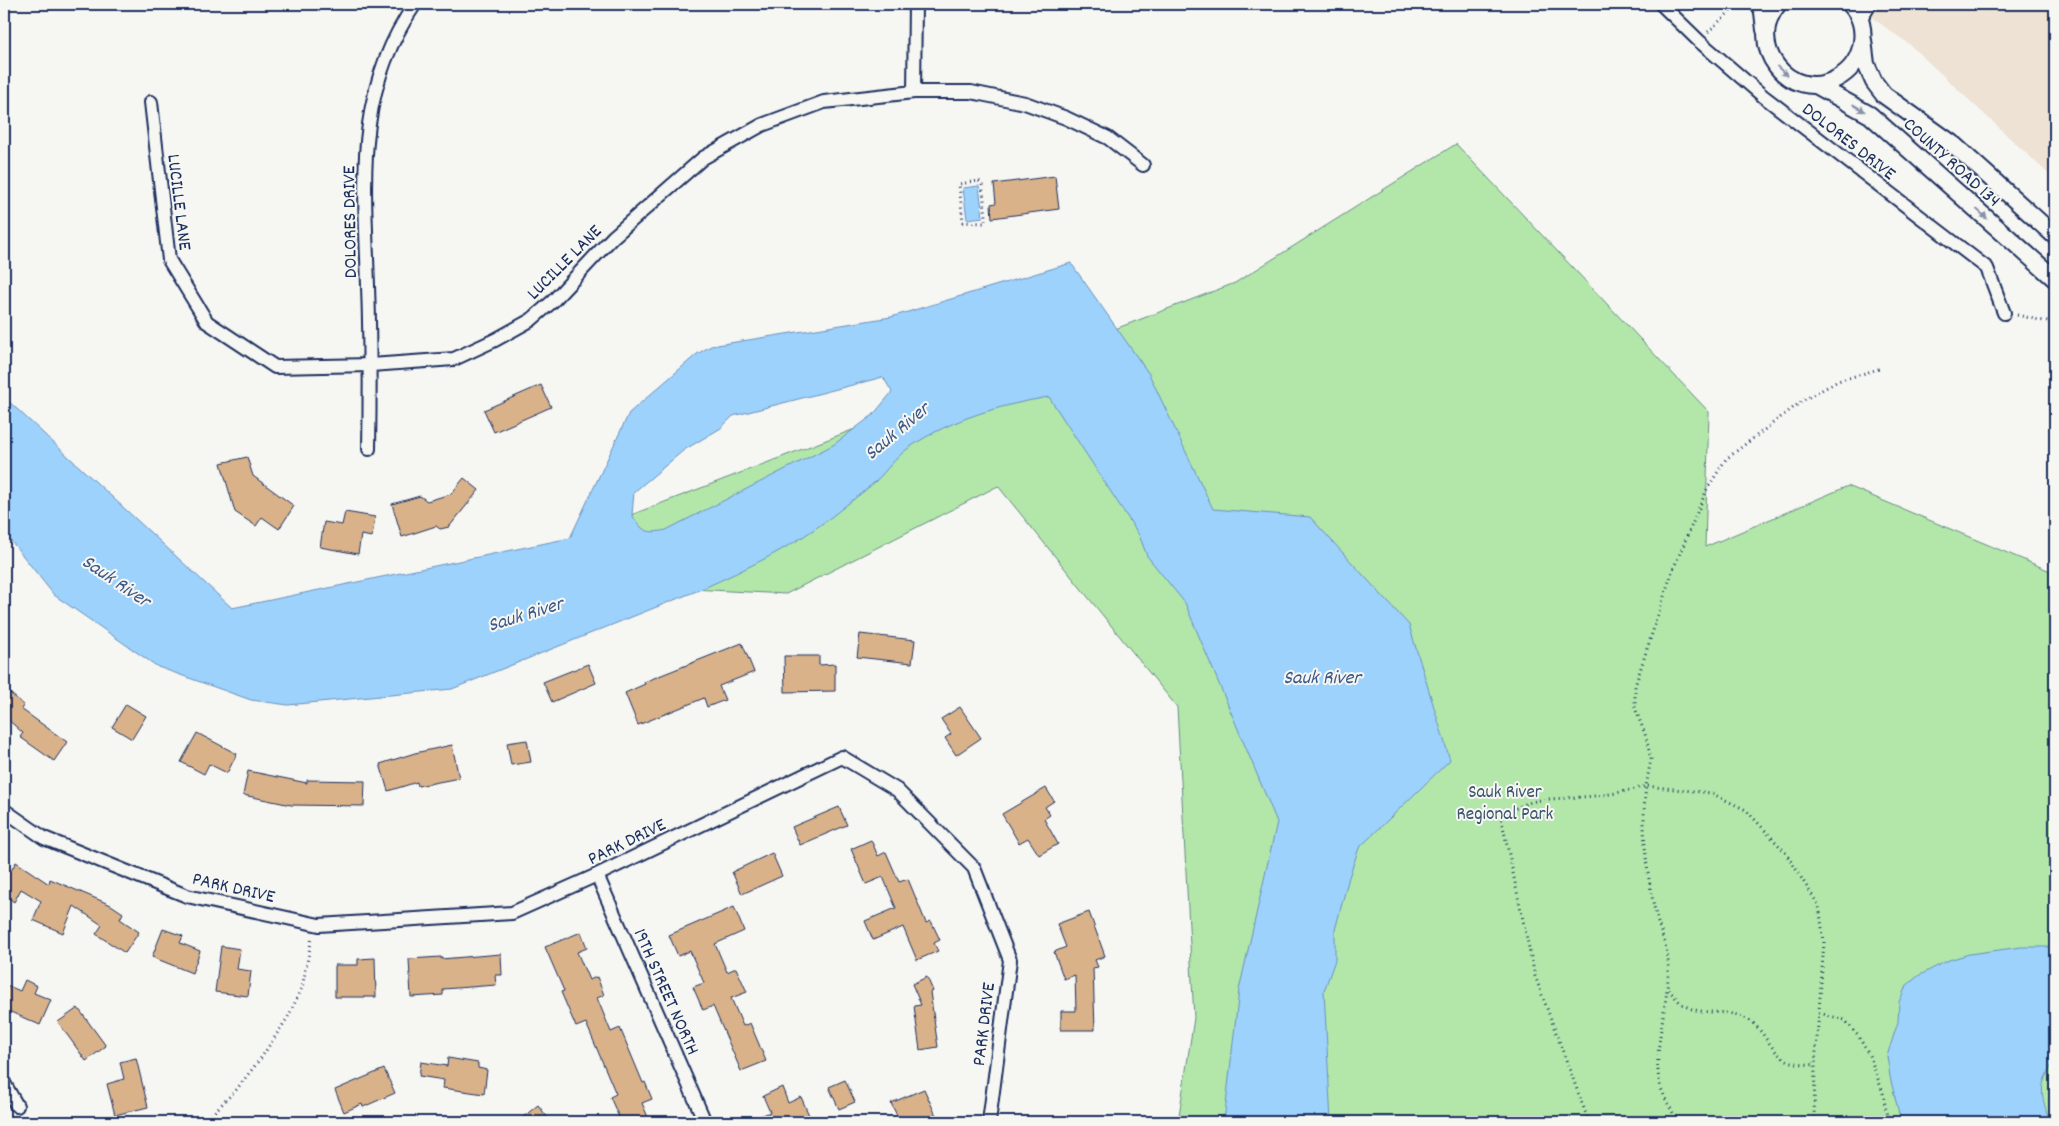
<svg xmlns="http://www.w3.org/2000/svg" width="2059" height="1126" viewBox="0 0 2059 1126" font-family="Dekko,sans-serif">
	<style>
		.built { fill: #ede2d3 }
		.green { fill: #b2e7a9; stroke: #668b84 }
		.water { fill: #9dd2fc; stroke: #6991bd; fill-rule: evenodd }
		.building { fill: #d9b28a; stroke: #1b2f5e }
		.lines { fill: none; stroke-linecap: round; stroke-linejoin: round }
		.minor-casing { stroke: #1b2f5e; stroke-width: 16 }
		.tertiary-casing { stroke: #1b2f5e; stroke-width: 20 }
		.path { stroke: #1b2f5e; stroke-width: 3; stroke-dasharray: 1 4; stroke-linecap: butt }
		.minor { stroke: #f6f6f2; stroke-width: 12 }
		.tertiary { stroke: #f6f6f2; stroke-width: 16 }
		.oneway { fill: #8892a8 }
		.labels { text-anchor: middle; stroke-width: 4; stroke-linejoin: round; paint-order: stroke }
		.street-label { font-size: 19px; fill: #1b2f5e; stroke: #f6f6f2 }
		.park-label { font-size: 19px; fill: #39546d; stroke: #f6f6f2 }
		.water-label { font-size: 20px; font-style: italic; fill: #3c5886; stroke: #f6f6f2 }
	</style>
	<rect width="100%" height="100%" fill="#f6f6f2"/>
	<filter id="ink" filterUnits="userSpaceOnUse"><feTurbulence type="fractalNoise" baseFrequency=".02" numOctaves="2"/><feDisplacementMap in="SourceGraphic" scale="10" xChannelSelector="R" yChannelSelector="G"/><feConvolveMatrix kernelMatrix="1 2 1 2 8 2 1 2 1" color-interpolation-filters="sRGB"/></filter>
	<g filter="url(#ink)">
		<path class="built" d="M1853,4H2055V180L1909,44Z"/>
		<path class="green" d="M1456,144L1709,412L1705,547L1848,486L2055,573V1122H1178L1194,1018L1177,707L998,486L786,594L692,589L571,538L1235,283Z"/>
		<path class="water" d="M979,186L983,217L967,219L963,188Z
			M1071,263L1149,374L1213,509L1310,517L1409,625L1450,760L1359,848L1349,877L1335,930V960L1324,991L1331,1122H1224L1239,990L1277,822L1185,603L1147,556L1139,535L1049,397C1001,405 951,419 910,447C897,456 886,471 875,482C861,494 845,506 830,518C792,547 748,568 704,588L452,689L288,705L251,700L158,667L54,595L4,532V397L232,608L570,538L629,413L697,354L711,346L891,317ZM883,377L892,392L873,415L833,445L666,530C647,534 643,532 632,515L634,492L684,450L721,428L733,416Z
			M2021,947H2055V1061C2037,1086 2041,1095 2050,1122H1901L1890,1077L1887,1056L1898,1022L1899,1002L1906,986L1918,976L1949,960L1969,954Z"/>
		<path class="building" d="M1055,176L1059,209L992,218L991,204L996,203L994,184Z
			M541,385L551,407L494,432L484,410Z
			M247,457L253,476L294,506L279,529L262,517L256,526L235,512L221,463Z
			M464,478L479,490L449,527L440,529L436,526L402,537L392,504L420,496L427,501L451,494Z
			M345,512L375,517L372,537L361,535L358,554L320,547L324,522L342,525Z
			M860,634L915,640L912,663L857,657Z
			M742,643L754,672L719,686L725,700L707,707L704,698L638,725L625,693L645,684L644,682Z
			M784,656H819V665L835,664V691L785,692Z
			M588,664L596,683L552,702L543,682Z
			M4,688L24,705L21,709L67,742L54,761L20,737L23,733L4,716Z
			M126,704L146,716L132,739L112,727Z
			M960,707L981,738L956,755L945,738L951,734L941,719Z
			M197,733L237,754L227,773L209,764L204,774L181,762Z
			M527,740L531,762L511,765L507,743Z
			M452,745L459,778L418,786L417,782L388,791L380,764L415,753Z
			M248,771L307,783V780L365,781L364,806L291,805L243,795Z
			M1046,788L1054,801L1045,807L1050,815L1044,819L1058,844L1039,855L1028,838L1019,843L1002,814Z
			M839,807L847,825L800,845L792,827Z
			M871,840L878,856L886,852L899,882L908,879L926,923L931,921L940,940L934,943L938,951L917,960L903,927L873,940L865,921L896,908L883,877L866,884L851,849Z
			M772,853L782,876L742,894L732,872Z
			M16,862L49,884L50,879L111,905L123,913L120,919L139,932L125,953L96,934L102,925L74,906L63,933L33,920L41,901L21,889L14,902L4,895V866L11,871Z
			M734,907L744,931L715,944L727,972L736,968L747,992L731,998L743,1026L750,1023L766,1061L741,1071L713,1006L703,1010L693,987L704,983L690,951L678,956L669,935Z
			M1089,912L1105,956L1095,960L1098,967L1093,968L1095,1030H1061V1011H1076L1075,975L1064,979L1054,952L1066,947L1057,924Z
			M163,929L183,936L180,943L200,951L192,973L152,957Z
			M581,932L587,948L577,952L589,980L597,977L604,995L597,998L611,1032L620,1028L643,1083L645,1082L652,1099L642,1103L650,1122H621L610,1097L616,1094L586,1023L576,1027L561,992L564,991L545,947Z
			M221,946L240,949L237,969L251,971L248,996L215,992Z
			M501,954L502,975H495L496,985L443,989V995L411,997L409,959L441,957V959Z
			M375,958L376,997H335V965H358V959Z
			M927,977L933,991L930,992L938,1047L920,1050L914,1006L921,1005L912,984Z
			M25,980L37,986L34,993L51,1000L40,1025L4,1009V984L20,991Z
			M78,1008L106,1046L86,1061L58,1022Z
			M136,1058L148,1107L115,1115L107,1084L124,1079L120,1062Z
			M448,1058L478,1063V1068L487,1070L484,1094L443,1088L444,1080L419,1076L421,1062L447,1066Z
			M384,1069L395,1093L363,1107L362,1104L344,1112L335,1090Z
			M845,1080L855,1102L839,1109L829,1087Z
			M782,1087L788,1103L801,1097L812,1122H745L770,1112L763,1096Z
			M924,1089L939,1122H900L891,1103Z
			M538,1105L551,1122H517Z"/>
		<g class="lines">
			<g class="minor-casing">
				<path id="minor" d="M1661,4L1699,41L1763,96L1987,268L2004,313
					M1860,21L1870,4
					M914,92L915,4
					M151,102L169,260L207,322L275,367L371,365L454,359L495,340L531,320L553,301L613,237L703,158L762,125L824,102L914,92H971L1025,103L1066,118L1108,138L1143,165
					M369,449C370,394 370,340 368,286C365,183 353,94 415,4
					M4,810L44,838L187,896L319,925L512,913L597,875L842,757L897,790L974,868L1010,960L989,1122
					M597,875L705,1122
					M4,1083L17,1106"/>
			</g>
			<g class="tertiary-casing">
				<path id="tertiary" d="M1759,4L1763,12L1765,30
					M1778,4C1744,44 1789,104 1836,79C1849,72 1858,61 1861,47C1865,31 1861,15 1850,4
					M1863,40L1866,64L1874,82L1884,95L1954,145L2055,236
					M1816,85L1870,115L2055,279"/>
			</g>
			<path class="path" d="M1708,32L1738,4
				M979,181L982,184L986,216L985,223L963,222L959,184Z
				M2017,315L2048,322L2055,326
				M1668,990C1673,994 1677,1000 1682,1004C1700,1017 1725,1008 1745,1018C1765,1027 1770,1056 1792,1062C1799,1064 1808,1064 1815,1065
				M1819,1013L1845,1020L1859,1037L1870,1057L1883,1093L1888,1122
				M204,1122L236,1090L261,1058L288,1017L302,988L312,937
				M1589,1122L1535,976L1501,817C1532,796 1546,800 1581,797C1603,796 1625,792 1646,786L1651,759L1645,734L1635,708V686L1672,572L1707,489L1726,459L1802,401L1838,381L1882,368
				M1677,1122C1672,1109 1661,1094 1659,1080C1653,1044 1671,998 1668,959C1666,942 1658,927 1655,911C1646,869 1641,829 1646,786L1711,793L1746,810L1785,852L1819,906L1824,942L1815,1065L1814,1122"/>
			<use href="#minor" class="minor"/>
			<use href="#tertiary" class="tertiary"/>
		</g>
		<defs><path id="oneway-solid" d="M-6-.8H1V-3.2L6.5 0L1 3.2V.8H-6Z" transform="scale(1.25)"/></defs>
		<g class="oneway">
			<use href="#oneway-solid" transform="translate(1782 71) rotate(43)"/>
			<use href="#oneway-solid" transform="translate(1859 108) rotate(31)"/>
			<use href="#oneway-solid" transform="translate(1982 214) rotate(42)"/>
		</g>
	</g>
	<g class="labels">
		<g class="street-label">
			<text transform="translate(1850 140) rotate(38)" y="7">DOLORES DRIVE</text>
			<text transform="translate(1953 161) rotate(42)" y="7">COUNTY ROAD 134</text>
			<text transform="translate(181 202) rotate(83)" y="7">LUCILLE LANE</text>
			<text transform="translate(348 222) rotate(-91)" y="7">DOLORES DRIVE</text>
			<text transform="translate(563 261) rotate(-45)" y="7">LUCILLE LANE</text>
			<text transform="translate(626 840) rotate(-26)" y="7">PARK DRIVE</text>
			<text transform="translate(234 886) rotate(13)" y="7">PARK DRIVE</text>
			<text transform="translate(668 991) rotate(66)" y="7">19TH STREET NORTH</text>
			<text transform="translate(982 1024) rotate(-83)" y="7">PARK DRIVE</text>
		</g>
		<g class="park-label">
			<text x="1505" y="797">Sauk River<tspan x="1505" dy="22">Regional Park</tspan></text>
		</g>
		<g class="water-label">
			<text transform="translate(896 430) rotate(-40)" y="7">Sauk River</text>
			<text transform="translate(117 580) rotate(34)" y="7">Sauk River</text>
			<text transform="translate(525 613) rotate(-17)" y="7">Sauk River</text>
			<text x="1322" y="683">Sauk River</text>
		</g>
	</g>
	<rect width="2059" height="1126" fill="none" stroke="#f6f6f2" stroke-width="20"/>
	<rect x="10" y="10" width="2039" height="1106" fill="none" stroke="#1b2f5e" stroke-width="2" filter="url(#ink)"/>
</svg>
